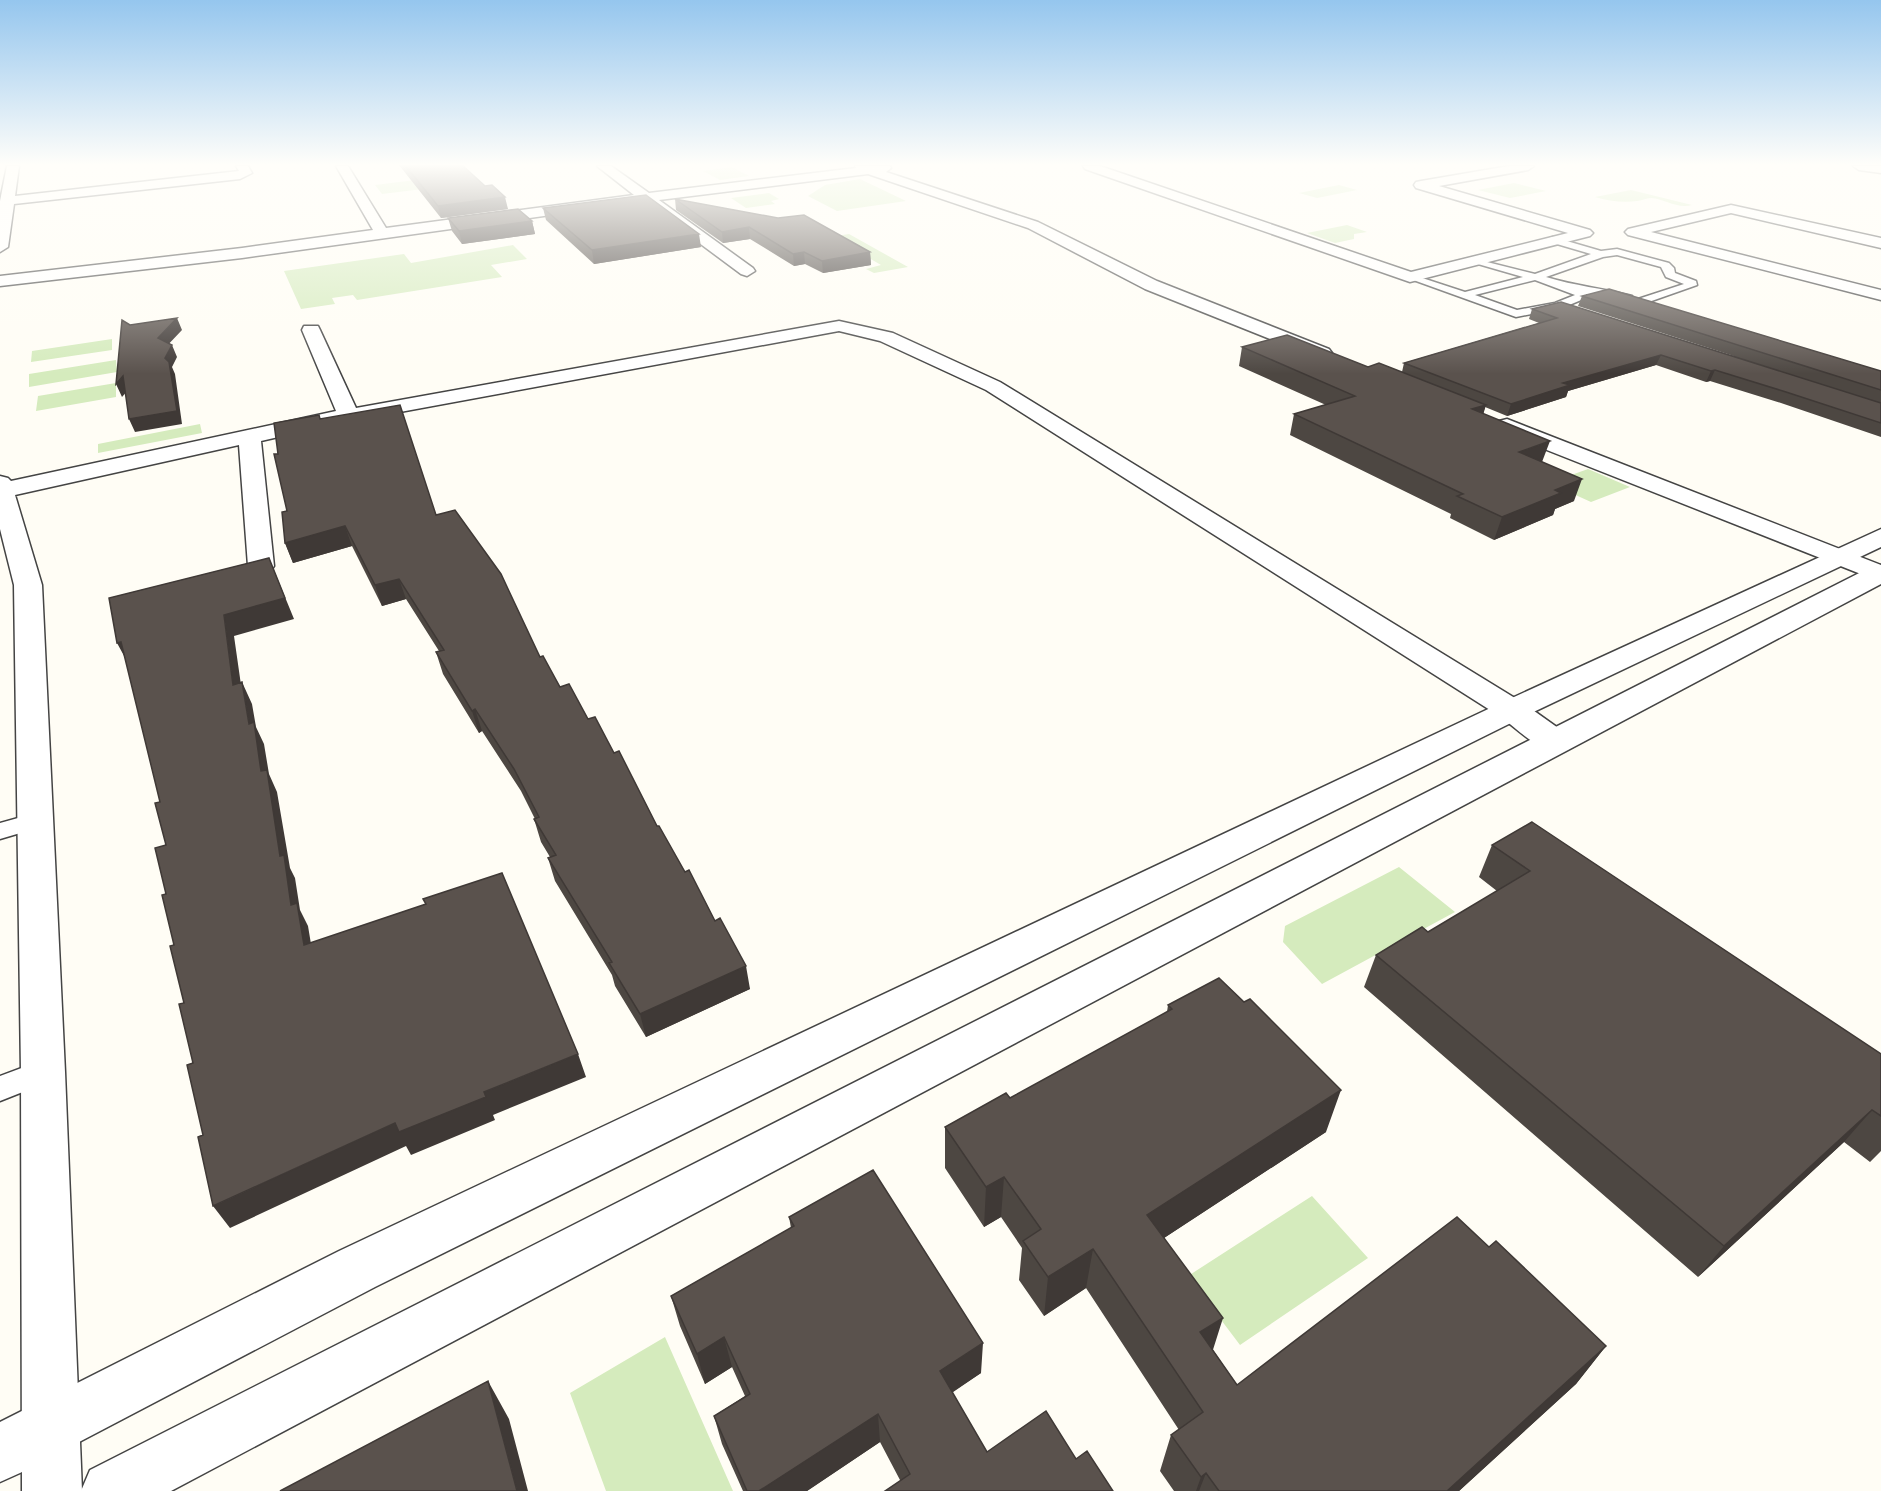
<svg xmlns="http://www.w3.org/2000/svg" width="1881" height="1491" viewBox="0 0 1881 1491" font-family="Lora,serif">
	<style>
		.green { fill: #d5ebbd }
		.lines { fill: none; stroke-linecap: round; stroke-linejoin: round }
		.service-casing { stroke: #444; stroke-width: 3 }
		.minor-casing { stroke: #444; stroke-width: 3 }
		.tertiary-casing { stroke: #444; stroke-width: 3 }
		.service { fill: #fff; fill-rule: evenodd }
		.minor { fill: #fff; fill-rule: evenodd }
		.tertiary { fill: #fff; fill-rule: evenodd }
		.wall { fill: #4d4742 }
		.shaded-wall { fill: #3f3936 }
		.building { fill: #5a524d; stroke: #3f3936; stroke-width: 1.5 }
	</style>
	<rect width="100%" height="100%" fill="#fffdf5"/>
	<path class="green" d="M732,167L749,176L720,180L703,171Z
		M471,173L480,182L382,194L375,185Z
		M860,179L906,201L837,211L808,196L825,185Z
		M1514,183L1546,191L1510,198L1478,190Z
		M1339,185L1357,190L1317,198L1299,193Z
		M1631,190L1692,205C1677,209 1665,199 1651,198C1646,198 1641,201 1637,201C1624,203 1608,201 1595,197Z
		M769,193L779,199L771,201L775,204L746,208L731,198Z
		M1347,225L1367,232L1354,234V239L1335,243L1307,233Z
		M849,234L908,267L874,273L866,269L881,265L845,244L810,240Z
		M513,245L527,259L491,265L502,277L357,300L353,295L332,298L335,304L301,309L284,271L404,254L411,263Z
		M112,339V350L31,362L32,351Z
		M116,360L117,372L29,387V374Z
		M116,383V397L36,411L38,396Z
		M200,424L202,433L98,453V444Z
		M1588,469L1630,487L1591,502L1549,483Z
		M1399,867L1455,912L1322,984L1283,942L1285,926Z
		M1312,1196L1368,1258L1240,1345L1188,1276Z
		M665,1337L733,1491H606L570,1393Z"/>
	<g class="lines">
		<g class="service-casing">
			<path id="service" d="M1553,237L1601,251L1617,249L1669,263L1674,268L1675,273L1696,281L1697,285L1643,304H1635V300L1684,284L1666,277L1661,267L1617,255L1603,257L1546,277C1575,286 1602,288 1632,296V300L1586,294V298L1562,308L1516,317L1405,277L1410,274L1465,292L1523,277L1471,262V258L1535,274L1591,254L1550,242V238ZM1535,280L1575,295L1555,303L1517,310L1475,295Z
				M36,813L44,816L47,821L44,826L0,839V823Z
				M43,1060L53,1064L57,1072L53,1080L0,1101V1076Z"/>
		</g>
		<g class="minor-casing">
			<path id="minor" d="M7,166H19L15,196L239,171L236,166H248L252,173L240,179L14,204L8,247L0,252V201Z
				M336,166H348L386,228L634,195L597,166H611L649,193L856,168L855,166H890L891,168L886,172L1038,222L1157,281L1329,349L1332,353L1329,357H1315L1145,289L1028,228L868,174L659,200L753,268L755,271L747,276L741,274L644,202L242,258L0,286V276L242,248L373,230Z
				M1083,166H1100L1411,272L1568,233L1416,188L1414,185L1416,182L1421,181L1509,166H1534L1528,170L1439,186L1590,230L1593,233L1590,236L1410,282L1085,169Z
				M1731,205L1881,238V248L1731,213L1651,232L1881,290V300L1628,235L1625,232L1628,229Z
				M839,321L893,333L1000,382L1523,703L1568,735L1572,742L1568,749C1542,756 1521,732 1501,717L986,390L880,341L839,331L335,424L261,441L274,566L270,572L261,574L252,572L248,566L239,445L15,495L42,585L65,1072L82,1491H22L21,1072L14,585L0,529V476L8,478L11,481L336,411L302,330L304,326H318L320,330L356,408Z
				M1507,419L1881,565V582L1499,431L1496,426L1499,421Z"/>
		</g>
		<g class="tertiary-casing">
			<path id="tertiary" d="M1853,166H1881V173L1859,170Z
				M1881,529V547L1523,717L375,1287L20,1473L0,1482V1422L339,1251L1501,703Z
				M1881,565V584L171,1491H81L90,1470L1871,567Z"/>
		</g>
		<use href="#service" class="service"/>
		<use href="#minor" class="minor"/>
		<use href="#tertiary" class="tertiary"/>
	</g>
	<path class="wall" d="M399,165H462L508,209L441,218Z
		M675,199L870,252L871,265L823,273L805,264L794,266L750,239L723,243L676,210Z
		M543,208L701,247L594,264L546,220Z
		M448,218L532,221L535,234L462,244L452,231Z
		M1582,296L1881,371V437L1781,403L1710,381L1706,382L1656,365L1568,391L1566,397L1507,416L1485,407L1483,414L1542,462L1574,501L1555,509L1553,515L1494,540L1450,518L1451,514L1290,435L1294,414L1326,405L1239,366L1242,347L1402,372L1404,363L1539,323L1529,319L1532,309L1734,356L1578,306Z
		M321,419L436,515L540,657L560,687L588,719L614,753L750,989L646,1037L615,986L612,975L555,881L548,858L550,857L541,842L534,819H535L521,791L482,731L479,733L443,674L436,652L439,651L406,599L382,606L352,546L293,563L285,543L287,511L278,454Z
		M1492,845L1881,1054V1151L1870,1162L1844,1142L1698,1277L1364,987L1376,955L1428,932L1497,891L1479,877Z
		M1168,1005L1326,1132L1164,1238L1213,1350L1237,1385L1489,1247L1606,1346L1576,1384L1459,1491H1174L1160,1471L1171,1435L1179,1430L1086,1288L1044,1316L1019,1280L1022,1248L1001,1217L984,1227L945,1168V1127L1010,1098L1167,1012Z
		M789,1217L981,1373L952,1392L987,1452L1076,1459L1113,1491L900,1480L880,1442L807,1491H743L722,1444L714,1416L745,1396L732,1367L705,1384L680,1326L671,1296L791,1228Z"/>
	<path class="shaded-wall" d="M505,197L508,209L441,218L438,206Z
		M532,221L535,234L462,244L459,231Z
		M749,227L750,239L723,243L722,232Z
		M699,234L701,247L594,264L592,250Z
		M804,252L805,264L794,266L793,254Z
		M870,252L871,265L823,273L822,261Z
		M177,318L182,330L163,350L158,338Z
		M172,345L177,357L172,367L175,374L182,424L135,432L129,419Z
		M1661,355L1656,365L1568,391L1566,397L1507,416L1511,404L1563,383Z
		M1715,370L1710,381L1706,382L1711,371Z
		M123,376L129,389L122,397L116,384Z
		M1486,405L1480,425L1472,409Z
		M1550,441L1542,462L1519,452Z
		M1582,479L1574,501L1555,509L1553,515L1494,540L1502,517L1555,490Z
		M345,526L352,546L293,563L285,543Z
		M269,558L294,619L234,636L244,706L233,685L224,615Z
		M399,579L406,599L382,606L375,585Z
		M121,642L129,665L117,643Z
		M242,682L252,704L256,727L264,744L269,774L277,792L290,868L295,878L300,910L308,926L315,968L304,945L291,905L261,771L249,724Z
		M475,709L482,731L479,733L472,711Z
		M746,966L750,989L646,1037L640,1014Z
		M578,1054L586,1077L493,1115L495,1120L411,1155L406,1146L230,1228L213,1206L395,1123L484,1092Z
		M1341,1090L1326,1132L1138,1255L1147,1215Z
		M1872,1110L1844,1142L1698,1277L1724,1246Z
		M1004,1177L1001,1217L984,1227L986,1187Z
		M1093,1249L1086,1288L1044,1316L1048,1277Z
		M1223,1318L1211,1356L1200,1332Z
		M724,1337L732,1367L705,1384L697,1354Z
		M983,1343L981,1373L940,1401V1371Z
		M1606,1346L1576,1384L1459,1491H1447Z
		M488,1381L509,1419L528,1491H517Z
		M878,1414L880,1442L807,1491H759Z
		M1206,1473L1199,1491H1196L1201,1477Z"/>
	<path class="building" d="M405,165H462L485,186L492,185L505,197L438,206Z
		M646,195L699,234L592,250L543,208Z
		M675,199L778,218L804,215L870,252L822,261L804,252L793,254L749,227L722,232Z
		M518,209L532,221L459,231L448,218Z
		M1609,289L1881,371V390L1582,296Z
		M1561,302L1881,403V423L1786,392L1715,370L1711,371L1661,355L1563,383L1570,385L1511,404L1404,363L1557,318L1532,309Z
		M177,318L158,338L172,345L165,358L169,362L177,411L129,419L123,376L116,384L122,320L130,325Z
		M1287,335L1368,367L1379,363L1486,405L1472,409L1550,441L1519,452L1582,479L1555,490L1561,493L1502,517L1457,496L1463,494L1294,414L1355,396L1242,347Z
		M400,405L436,515L455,510L501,574L540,657L543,656L560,687L569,684L588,719L595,717L614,753L619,751L657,826H659L685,872L689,870L715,921L720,918L746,966L640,1014L609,963L612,962L548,858L556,855L534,819L539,817L514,769L475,709L472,711L436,652L444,650L399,579L375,585L345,526L285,543L282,512L287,511L274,454H278L274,423L319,415L320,419Z
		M269,558L285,598L224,615L233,685L242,682L249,724L254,722L261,771L267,770L280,856L284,855L291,905L297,903L304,945L426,904L423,899L502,873L578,1054L484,1092L486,1097L399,1132L395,1123L213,1206L198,1137L203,1135L187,1065L193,1063L179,1004L184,1003L170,946L174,945L162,895L166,894L155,848L166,845L155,803L160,802L121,642L117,643L109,598Z
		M1532,822L1881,1054V1116L1872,1110L1724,1246L1376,955L1422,927L1428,932L1530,871L1492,845Z
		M1219,978L1244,1002L1250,999L1341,1090L1147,1215L1223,1318L1200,1332L1237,1385L1457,1217L1489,1247L1496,1241L1606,1346L1447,1491H1219L1206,1473L1201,1477L1171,1435L1203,1412L1093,1249L1048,1277L1023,1241L1041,1229L1004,1177L986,1187L945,1127L1006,1093L1010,1098L1172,1009L1168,1005Z
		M873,1170L983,1343L940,1371L987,1452L1046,1411L1076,1459L1087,1451L1113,1491H885L910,1474L878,1414L759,1491H747L714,1416L750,1394L724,1337L697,1354L671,1296L794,1226L789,1217Z
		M488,1381L517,1491H280Z"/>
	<linearGradient id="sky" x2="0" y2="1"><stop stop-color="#95c6ee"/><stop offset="0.44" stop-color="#fffefa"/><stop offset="1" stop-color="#fffefa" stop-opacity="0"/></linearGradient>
	<rect width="1881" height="374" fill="url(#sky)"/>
</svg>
